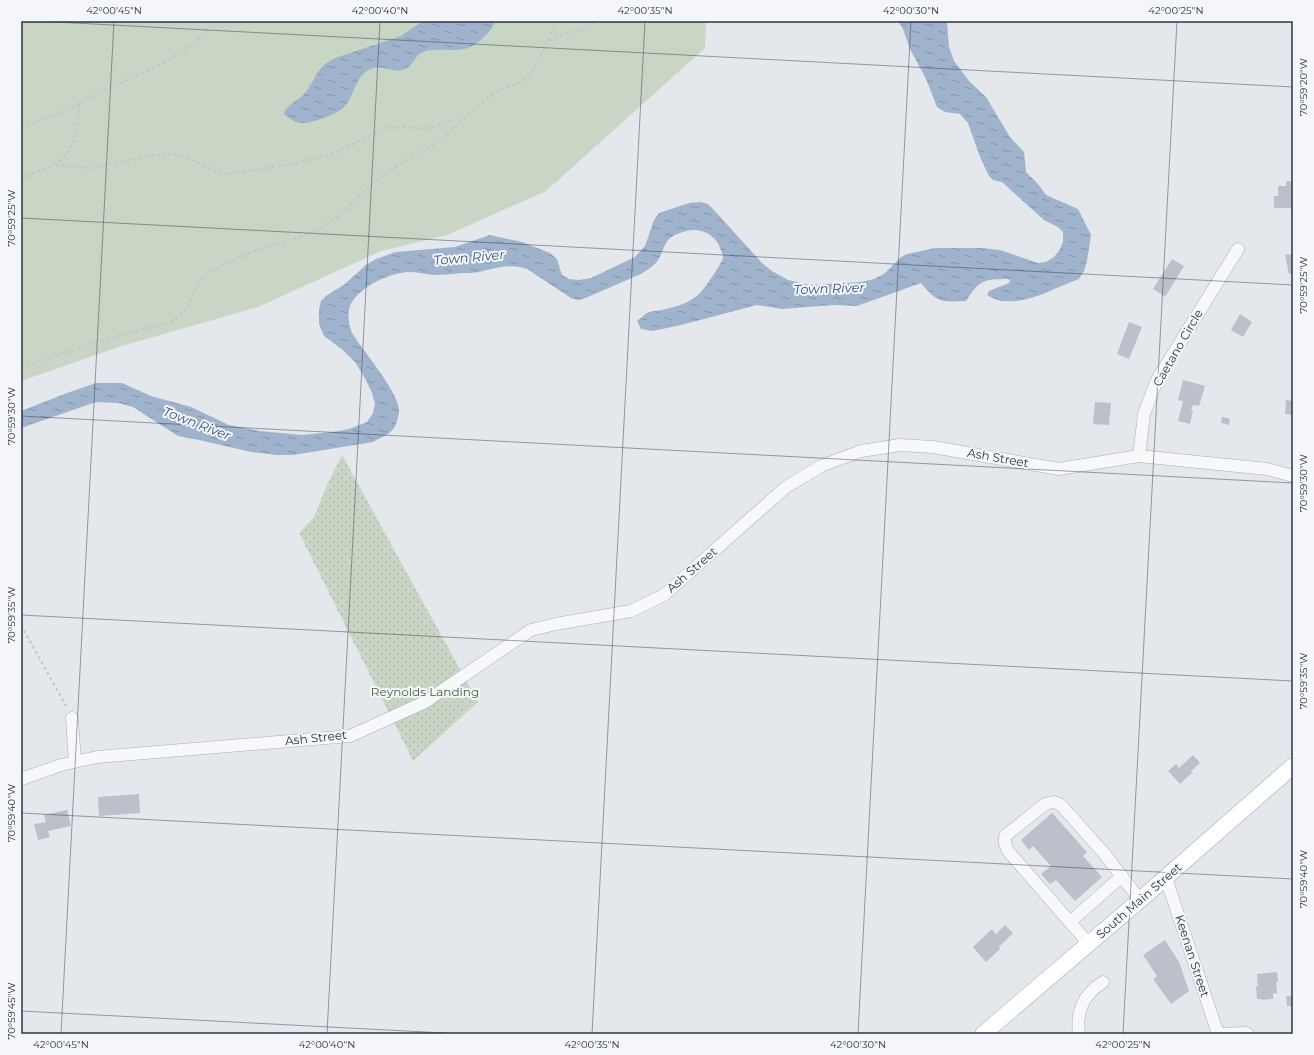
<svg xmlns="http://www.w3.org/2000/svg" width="1314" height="1055" viewBox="0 0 1314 1055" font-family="Montserrat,sans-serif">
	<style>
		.green { fill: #c9d6c5 }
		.park { fill: url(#park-dots) }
		.water { fill: url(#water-ripples) }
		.building { fill: #bbc0ca }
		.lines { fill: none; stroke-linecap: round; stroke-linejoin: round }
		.minor-casing { stroke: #a9aeb7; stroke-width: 13 }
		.major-casing { stroke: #a3abb8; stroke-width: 17 }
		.path { stroke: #c2c5cb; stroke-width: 2; stroke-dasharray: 3 3; stroke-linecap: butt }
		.minor { stroke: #f7f8fa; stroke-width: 12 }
		.major { stroke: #fff; stroke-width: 16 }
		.ticks { fill: none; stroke: #2b3445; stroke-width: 1; stroke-opacity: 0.45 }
		.labels { text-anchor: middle; stroke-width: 4; stroke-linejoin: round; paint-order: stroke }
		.street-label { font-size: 12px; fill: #2b3445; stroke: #f4f6f9 }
		.park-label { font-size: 12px; fill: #3f6138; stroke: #f4f6f9 }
		.water-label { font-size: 13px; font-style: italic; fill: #34527a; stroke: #f4f6f9 }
		.neatline { fill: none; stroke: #2b3445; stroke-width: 1.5 }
		.ticks-label { font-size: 10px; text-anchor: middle; fill: #2b3445 }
	</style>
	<defs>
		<pattern id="park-dots" width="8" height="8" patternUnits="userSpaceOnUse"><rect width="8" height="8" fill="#c9d6c5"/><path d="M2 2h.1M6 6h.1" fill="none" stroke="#adb8ab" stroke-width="1.8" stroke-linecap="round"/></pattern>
		<pattern id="water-ripples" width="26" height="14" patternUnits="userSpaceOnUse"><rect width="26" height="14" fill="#9fb4cc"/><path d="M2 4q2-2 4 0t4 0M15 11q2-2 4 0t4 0" fill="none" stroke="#8293a7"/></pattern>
	</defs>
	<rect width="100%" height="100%" fill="#e4e7ec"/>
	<path class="green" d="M21,21H706L705,48L546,191L447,235L381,251L258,307L122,346L21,381Z"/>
	<path class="park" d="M342,455L478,702L413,761L299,533L314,517L327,485Z"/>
	<path class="water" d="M423,21H495C493,28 488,33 483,38C466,54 457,49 435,50C431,50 427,50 423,52C414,56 413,67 403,70C393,73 381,64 370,69C354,77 355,97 343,108C335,115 310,124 300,123C294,122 288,118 284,114C285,106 299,100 304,94C318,78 314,68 335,58L401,36Z
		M898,21H947L949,47L954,61L969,81L986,97L1010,137L1024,152L1026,172L1038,184L1046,195L1078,209L1091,235L1087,261L1084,271L1079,279C1053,288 1031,304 1001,301C997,300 991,297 987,295L989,291L1009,283L1010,280L1007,279C982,279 979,281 966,301C940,302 938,303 921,283L857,306L834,305L782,309L757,305L681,325L653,331L641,329L637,321C641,318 644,315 647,313C651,311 657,311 662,310C678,306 688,304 700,293C705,288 723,262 723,257C723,253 720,249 719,245C710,230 695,227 680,233C663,239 666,247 658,260C654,266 647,270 641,274L583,299L577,300L571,298L527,269C510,263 496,268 479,272C473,273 467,273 461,273C452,274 442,275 433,275C425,274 417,272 409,272C389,273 358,287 350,306C347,315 349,324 352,333C363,351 398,391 399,410C399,415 397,423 394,428C389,435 380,438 373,442L293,455H276L251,452L199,440L178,436L133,407L118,403L96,402L21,428V411L67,393L96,383H122L151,396L191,407L229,425L260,431L302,435L333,432L349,429L367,422L373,413L375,404L372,393L366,380L355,362L343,350L324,336L319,324V309L321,301L326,296L345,284L366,265L376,259L396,252L455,247L490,235L522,242L550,253L557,259L562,275L569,279L579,280L591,278L635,257L645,246L654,220L659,213L689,203L701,202L708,204L713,209L762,263L772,271L788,280L810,285L861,282L874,279L884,274L901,257L907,254L935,248H982L1000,250L1038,263L1046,262L1054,257L1059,251L1063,242V232L1058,227L1044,220L1002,182L993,180L989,176L980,157L968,123L960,114L945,112L937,107L926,79L910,49L903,29Z"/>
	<path class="building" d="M1286,181H1293V211H1291V208H1274V196H1278V186H1286Z
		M1293,254V273L1289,274L1285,255Z
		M1172,259L1184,266L1165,297L1153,289Z
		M1240,314L1252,322L1243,337L1231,330Z
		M1129,322L1142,327L1129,359L1117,354Z
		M1183,380L1205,386L1199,406L1193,405L1191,411H1193L1190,424L1178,421L1183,401L1178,400Z
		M1286,400L1293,401V415L1285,414Z
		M1095,402L1111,403L1109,425L1093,424Z
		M1222,417L1230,419L1229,425L1221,423Z
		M1193,755L1200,763L1191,771L1193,772L1180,784L1168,771L1176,764L1179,768Z
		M139,794L140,813L99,816L98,797Z
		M67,810L71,826L48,831L50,837L38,840L34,824L46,822L44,815Z
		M1052,813L1087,852L1083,856L1102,877L1075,901L1056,880L1050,884L1041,874L1051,866L1033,846L1029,850L1021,840Z
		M1005,925L1013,933L999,947L1000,949L986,962L973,947L992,929L996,934Z
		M1165,940L1179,962L1189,991L1171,1004L1153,979L1157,976L1143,955Z
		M1277,972L1278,982H1276L1277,993L1273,994V999L1261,1000V999H1257L1256,986H1258L1257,974Z
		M1286,996H1293V1006H1287Z"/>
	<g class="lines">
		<g class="minor-casing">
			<path id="minor" d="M1139,456L1144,414L1157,380L1238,249
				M72,718L75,762
				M21,779L61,765L97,757L350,736L425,702L531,630L556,624L631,611L664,595L786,487L821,466L861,451L900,445L933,447L1059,469L1139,456L1267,469L1293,476
				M1166,878L1218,1034
				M1070,922L1122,876
				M1089,944L1008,851L1005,844V836L1045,804L1054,802L1061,805L1103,852L1140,900
				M1079,1034C1076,1011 1083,995 1103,982
				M1222,1034L1246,1033L1248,1034"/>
		</g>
		<g class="major-casing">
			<path id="major" d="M983,1034L1140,900L1293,766"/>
		</g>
		<path class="path" d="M549,41C560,33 591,31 596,21
			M21,128L65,111L105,90L160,65L187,49L200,38L215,21
			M56,164L73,167L92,168L148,156L169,154L193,160L216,172L223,174C259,170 297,164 332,154L386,128L405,127L425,129L436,126L454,119L461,122
			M21,179L53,165L63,159L74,142L76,135L80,104
			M21,368L102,340L170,322C197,310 189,285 207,274C224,263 251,252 271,246C287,241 303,237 319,229C343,217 358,195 378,179C396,165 417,156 435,144C456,129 473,108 494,93C505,86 518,86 527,77C542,61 547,40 556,21
			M21,625L67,708"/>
		<use href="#minor" class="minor"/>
		<use href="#major" class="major"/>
	</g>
	<path class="ticks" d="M36,21L1293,87M21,218L1293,285M21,416L1293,483M21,615L1293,681M21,813L1293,879M21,1011L464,1034M61,1034L114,21M327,1034L380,21M592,1034L645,21M858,1034L911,21M1123,1034L1177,21"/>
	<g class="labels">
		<g class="street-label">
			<text transform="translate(1178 348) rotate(-60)" y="4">Caetano Circle</text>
			<text transform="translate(998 458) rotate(10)" y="4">Ash Street</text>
			<text transform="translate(692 570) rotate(-41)" y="4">Ash Street</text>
			<text transform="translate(316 738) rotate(-6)" y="4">Ash Street</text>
			<text transform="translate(1139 901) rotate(-41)" y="4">South Main Street</text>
			<text transform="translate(1192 956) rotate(72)" y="4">Keenan Street</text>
		</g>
		<g class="park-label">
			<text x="425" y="696">Reynolds Landing</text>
		</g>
		<g class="water-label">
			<text transform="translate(469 257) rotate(-5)" y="5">Town River</text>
			<text transform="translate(829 288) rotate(-2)" y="5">Town River</text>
			<text transform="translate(197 423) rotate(21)" y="5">Town River</text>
		</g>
	</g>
	<rect width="1314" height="1055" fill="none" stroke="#f4f6f9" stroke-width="44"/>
	<rect x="22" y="22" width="1270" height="1011" class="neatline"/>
	<g class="ticks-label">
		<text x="114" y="14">42°00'45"N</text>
		<text x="380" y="14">42°00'40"N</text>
		<text x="645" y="14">42°00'35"N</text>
		<text x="911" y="14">42°00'30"N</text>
		<text x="1176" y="14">42°00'25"N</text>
		<text transform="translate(1303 87) rotate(-90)" y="4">70°59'20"W</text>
		<text transform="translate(11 218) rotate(-90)" y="4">70°59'25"W</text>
		<text transform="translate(1303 285) rotate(-90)" y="4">70°59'25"W</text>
		<text transform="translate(11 416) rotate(-90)" y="4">70°59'30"W</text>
		<text transform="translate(1303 483) rotate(-90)" y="4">70°59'30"W</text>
		<text transform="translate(11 615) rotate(-90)" y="4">70°59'35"W</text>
		<text transform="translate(1303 681) rotate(-90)" y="4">70°59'35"W</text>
		<text transform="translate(11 813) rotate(-90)" y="4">70°59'40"W</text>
		<text transform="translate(1303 879) rotate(-90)" y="4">70°59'40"W</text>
		<text transform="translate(11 1011) rotate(-90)" y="4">70°59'45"W</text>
		<text x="61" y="1048">42°00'45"N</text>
		<text x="327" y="1048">42°00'40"N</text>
		<text x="592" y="1048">42°00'35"N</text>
		<text x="858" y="1048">42°00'30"N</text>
		<text x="1123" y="1048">42°00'25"N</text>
	</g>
</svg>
